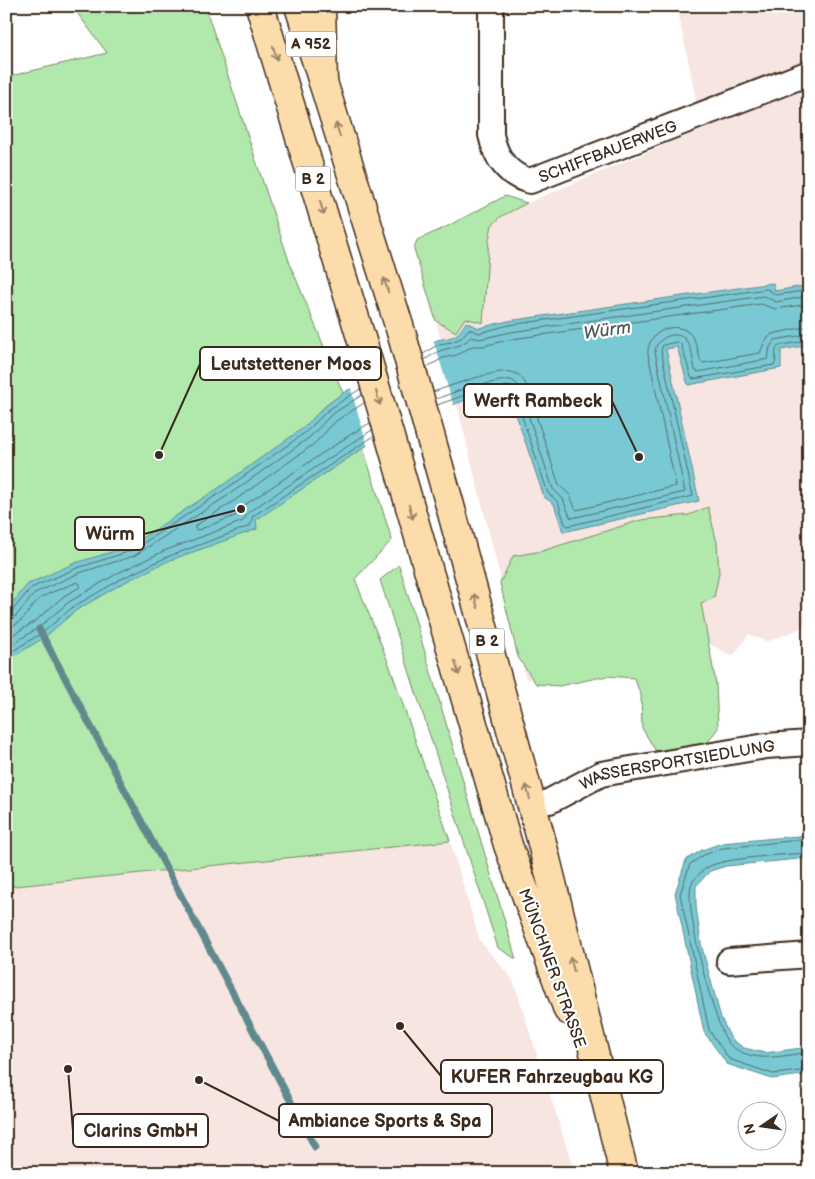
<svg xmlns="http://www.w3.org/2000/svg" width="815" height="1179" viewBox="0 0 815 1179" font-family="'Balsamiq Sans',sans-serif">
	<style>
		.built { fill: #f7e5e2 }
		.green { fill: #b1e9ac; stroke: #768a65 }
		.water { fill: #79c9d5; stroke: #60898c }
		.pier { fill: #fff }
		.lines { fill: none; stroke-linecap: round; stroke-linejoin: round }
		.shore { stroke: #546a67; stroke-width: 1 }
		.stream { stroke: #60898c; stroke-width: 7 }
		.minor-casing { stroke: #3b2a1e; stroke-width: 28 }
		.major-casing { stroke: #3b2a1e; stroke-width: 31 }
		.highway-casing { stroke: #3b2a1e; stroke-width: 31 }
		.minor { stroke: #fff; stroke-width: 24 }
		.major { stroke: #fddcac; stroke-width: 28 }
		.highway { stroke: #fddcac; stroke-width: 28 }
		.oneway { stroke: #9c8365 }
		.labels { text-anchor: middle; stroke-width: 4.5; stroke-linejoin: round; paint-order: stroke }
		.shield { fill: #fff; stroke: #766a62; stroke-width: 1 }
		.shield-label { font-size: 15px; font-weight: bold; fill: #3b2a1e }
		.street-label { font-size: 16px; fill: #3b2a1e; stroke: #fff }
		.water-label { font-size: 18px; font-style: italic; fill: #4e5a55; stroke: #fff }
		.leader { fill: none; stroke: #3b2a1e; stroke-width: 2 }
		.callout-dot { fill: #3b2a1e; stroke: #fff; stroke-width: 2 }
		.callout { fill: #fff; stroke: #3b2a1e; stroke-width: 2 }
		.callout-label { font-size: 18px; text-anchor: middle; font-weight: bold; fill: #3b2a1e }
	</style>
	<rect width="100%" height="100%" fill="#fff"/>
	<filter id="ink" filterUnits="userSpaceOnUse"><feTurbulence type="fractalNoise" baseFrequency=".02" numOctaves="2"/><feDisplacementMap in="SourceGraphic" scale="10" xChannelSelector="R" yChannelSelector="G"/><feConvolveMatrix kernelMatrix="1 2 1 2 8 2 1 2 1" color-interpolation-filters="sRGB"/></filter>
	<g filter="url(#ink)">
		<path class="built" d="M677,6H799L809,41V583L805,584L806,626L766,642L749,634L733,656L669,624L641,647L526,680L436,321L456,331L465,318L483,323L489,239L492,225L502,216L527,203L702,129Z
			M450,841L480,941L513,980L575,1173H6V887Z"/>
		<path class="green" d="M72,6H205L290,264L343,393L324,407L318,478L363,448L392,540L355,579L389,664L450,841L6,887V77L107,53Z
			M505,196L527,203L502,216L492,225L489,239L483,323L465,318L456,332L436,321L414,249L417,240L444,228Z
			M708,507L717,543L719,573L714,598L701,603L716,684L718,728L703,749L680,755L655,750L642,728L641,695L634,678L607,676L559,686L536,684L518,657L500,583L513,556L542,551L641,520L689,515Z
			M399,565L516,959L498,948L380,580Z"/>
		<path class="water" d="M773,283L775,291L809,285V345L781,350V368L688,385L677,347L666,349L699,501L563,532L554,504L544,497L508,391L469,399L419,417L363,448L256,520L257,529L168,561L123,583L75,611L45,637L6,661V610L28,584L75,563L128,547L220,487L303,428L324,407L343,393L437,340C455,337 457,337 466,322L479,328L508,321Z
			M809,835V858L726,866L710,871L696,886V906L701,944L721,1018L731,1039L744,1048L765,1053L809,1047V1074L772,1079L727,1064L704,1032L675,893L686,860L702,850L722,843Z"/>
		<path class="pier" d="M433,339L454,407L420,419L368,448L350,386Z"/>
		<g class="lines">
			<path class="shore" d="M423,354L439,344L452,342L461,338L469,329L479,333L509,325L767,289L776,295L809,290
				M424,360C430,357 436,352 442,350C454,347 462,346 471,337L480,339L511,332L764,296L776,302L809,296
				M427,367L443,358L457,355L473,346H483L512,339L761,304L776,309L809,304
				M433,392C450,386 496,369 511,372C519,374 523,378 526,385L559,485L570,495L575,508L577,510L676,486L648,354C646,332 677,318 691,335C697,342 698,353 701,362L703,363L760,353L765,341L772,334L809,326
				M436,399L466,388L505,380C512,379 517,382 519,388L553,489L563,499L570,517L572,518L685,492L655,352C655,339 675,329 685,339C692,346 693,361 695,370L698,372L768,359L770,347L775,340L809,334
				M364,403L336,421L314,444L231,503L195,526V529L198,530L237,515L246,504L353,433L370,423
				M437,405L468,394L506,386L512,387L548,493L558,502L565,524L568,526L693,496L661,351L663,345L676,342L681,344L691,377L693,379L774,365C778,360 773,352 778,346L809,340
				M6,613L12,611L31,588L77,568L131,551L223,491L306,432L327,411L360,389
				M6,619L16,616L35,593L79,573L134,556L227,496L310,437L331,415L362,395
				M6,627C23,626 27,611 38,600C46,593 67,587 77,582L80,584V587L64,596L34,622L6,639
				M6,648L38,628L69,602L118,573L164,551L243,521L250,511L372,430
				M6,655L42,633L73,607L121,579L167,557L250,526L253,516L374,436
				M809,839L723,848L704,855L690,864L680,894L709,1030L729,1059L773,1074L809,1070
				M809,853C790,854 722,858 708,867C703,870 694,878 692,883C682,902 714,1022 727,1041C729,1045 737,1050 741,1052C762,1062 788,1055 809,1052"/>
			<path class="stream" d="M39,629L315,1147"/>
			<g class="minor-casing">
				<g id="minor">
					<path id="s1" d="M491,6V135C496,158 507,175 530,181L809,73"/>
					<path id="s2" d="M550,801L601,774L766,746L809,743"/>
					<path d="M729,961L809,955"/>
				</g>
			</g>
			<g class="major-casing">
				<path id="major" d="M260,6L365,351L508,845L568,1010
					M321,6L323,82L401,332L449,502L541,839L624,1173"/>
			</g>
			<g class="highway-casing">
				<path id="highway" d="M299,6L323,82"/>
			</g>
			<use href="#minor" class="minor"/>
			<use href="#major" class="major"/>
			<use href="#highway" class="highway"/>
		</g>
		<defs><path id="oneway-shaft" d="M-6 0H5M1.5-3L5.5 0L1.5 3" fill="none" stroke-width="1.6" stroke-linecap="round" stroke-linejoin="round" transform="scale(1.25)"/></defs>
		<g class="oneway">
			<use href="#oneway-shaft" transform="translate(275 53) rotate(73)"/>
			<use href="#oneway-shaft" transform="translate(338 130) rotate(-107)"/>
			<use href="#oneway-shaft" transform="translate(322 208) rotate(73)"/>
			<use href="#oneway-shaft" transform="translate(386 285) rotate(-107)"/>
			<use href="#oneway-shaft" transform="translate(378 398) rotate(74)"/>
			<use href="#oneway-shaft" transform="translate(411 512) rotate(74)"/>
			<use href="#oneway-shaft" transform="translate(476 601) rotate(-105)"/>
			<use href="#oneway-shaft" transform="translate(457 668) rotate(74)"/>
			<use href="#oneway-shaft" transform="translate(528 792) rotate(-105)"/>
			<use href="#oneway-shaft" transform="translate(572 964) rotate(-104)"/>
		</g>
	</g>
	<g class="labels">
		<g class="shield">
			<rect x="286" y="31.5" width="50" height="25" rx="4"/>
			<rect x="295.5" y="166.5" width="35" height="25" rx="4"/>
			<rect x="469.5" y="628.5" width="35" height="25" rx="4"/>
		</g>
		<g class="shield-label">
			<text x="311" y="49">A 952</text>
			<text x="313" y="184">B 2</text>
			<text x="487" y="646">B 2</text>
		</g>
		<g class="street-label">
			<text dy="6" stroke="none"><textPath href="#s1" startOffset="276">SCHIFFBAUERWEG</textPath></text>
			<text dy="6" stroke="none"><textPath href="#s2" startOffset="134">WASSERSPORTSIEDLUNG</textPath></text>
			<text transform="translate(553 968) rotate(70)" y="6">MÜNCHNER STRASSE</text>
		</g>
		<g class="water-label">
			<text transform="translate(607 330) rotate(-8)" y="6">Würm</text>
		</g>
	</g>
	<path class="leader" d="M159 455L200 364M639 457L612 401M241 509L144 534M400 1026L441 1076M199 1080L279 1121M68 1069L73 1131"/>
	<g class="callout-dot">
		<circle cx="159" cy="455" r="5"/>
		<circle cx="639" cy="457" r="5"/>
		<circle cx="241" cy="509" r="5"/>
		<circle cx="400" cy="1026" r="5"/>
		<circle cx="199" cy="1080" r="5"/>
		<circle cx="68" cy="1069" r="5"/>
	</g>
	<g class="callout">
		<rect x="200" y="347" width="181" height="33" rx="5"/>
		<rect x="464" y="384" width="148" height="33" rx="5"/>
		<rect x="75" y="517" width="69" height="33" rx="5"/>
		<rect x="441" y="1060" width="222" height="33" rx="5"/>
		<rect x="279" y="1104" width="213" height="33" rx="5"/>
		<rect x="73" y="1114" width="135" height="33" rx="5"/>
	</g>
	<g class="callout-label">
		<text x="291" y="370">Leutstettener Moos</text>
		<text x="538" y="407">Werft Rambeck</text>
		<text x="110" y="540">Würm</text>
		<text x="552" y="1083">KUFER Fahrzeugbau KG</text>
		<text x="385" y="1127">Ambiance Sports &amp; Spa</text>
		<text x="141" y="1137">Clarins GmbH</text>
	</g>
	<rect width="815" height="1179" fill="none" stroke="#fff" stroke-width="25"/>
	<rect x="12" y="12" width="790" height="1154" fill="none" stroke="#3b2a1e" stroke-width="2" filter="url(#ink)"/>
	<g transform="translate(762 1126) rotate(257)"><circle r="24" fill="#ffffff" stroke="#b1aaa5"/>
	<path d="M0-4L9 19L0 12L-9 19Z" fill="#3b2a1e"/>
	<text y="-8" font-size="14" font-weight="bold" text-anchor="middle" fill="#3b2a1e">N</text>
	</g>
</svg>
